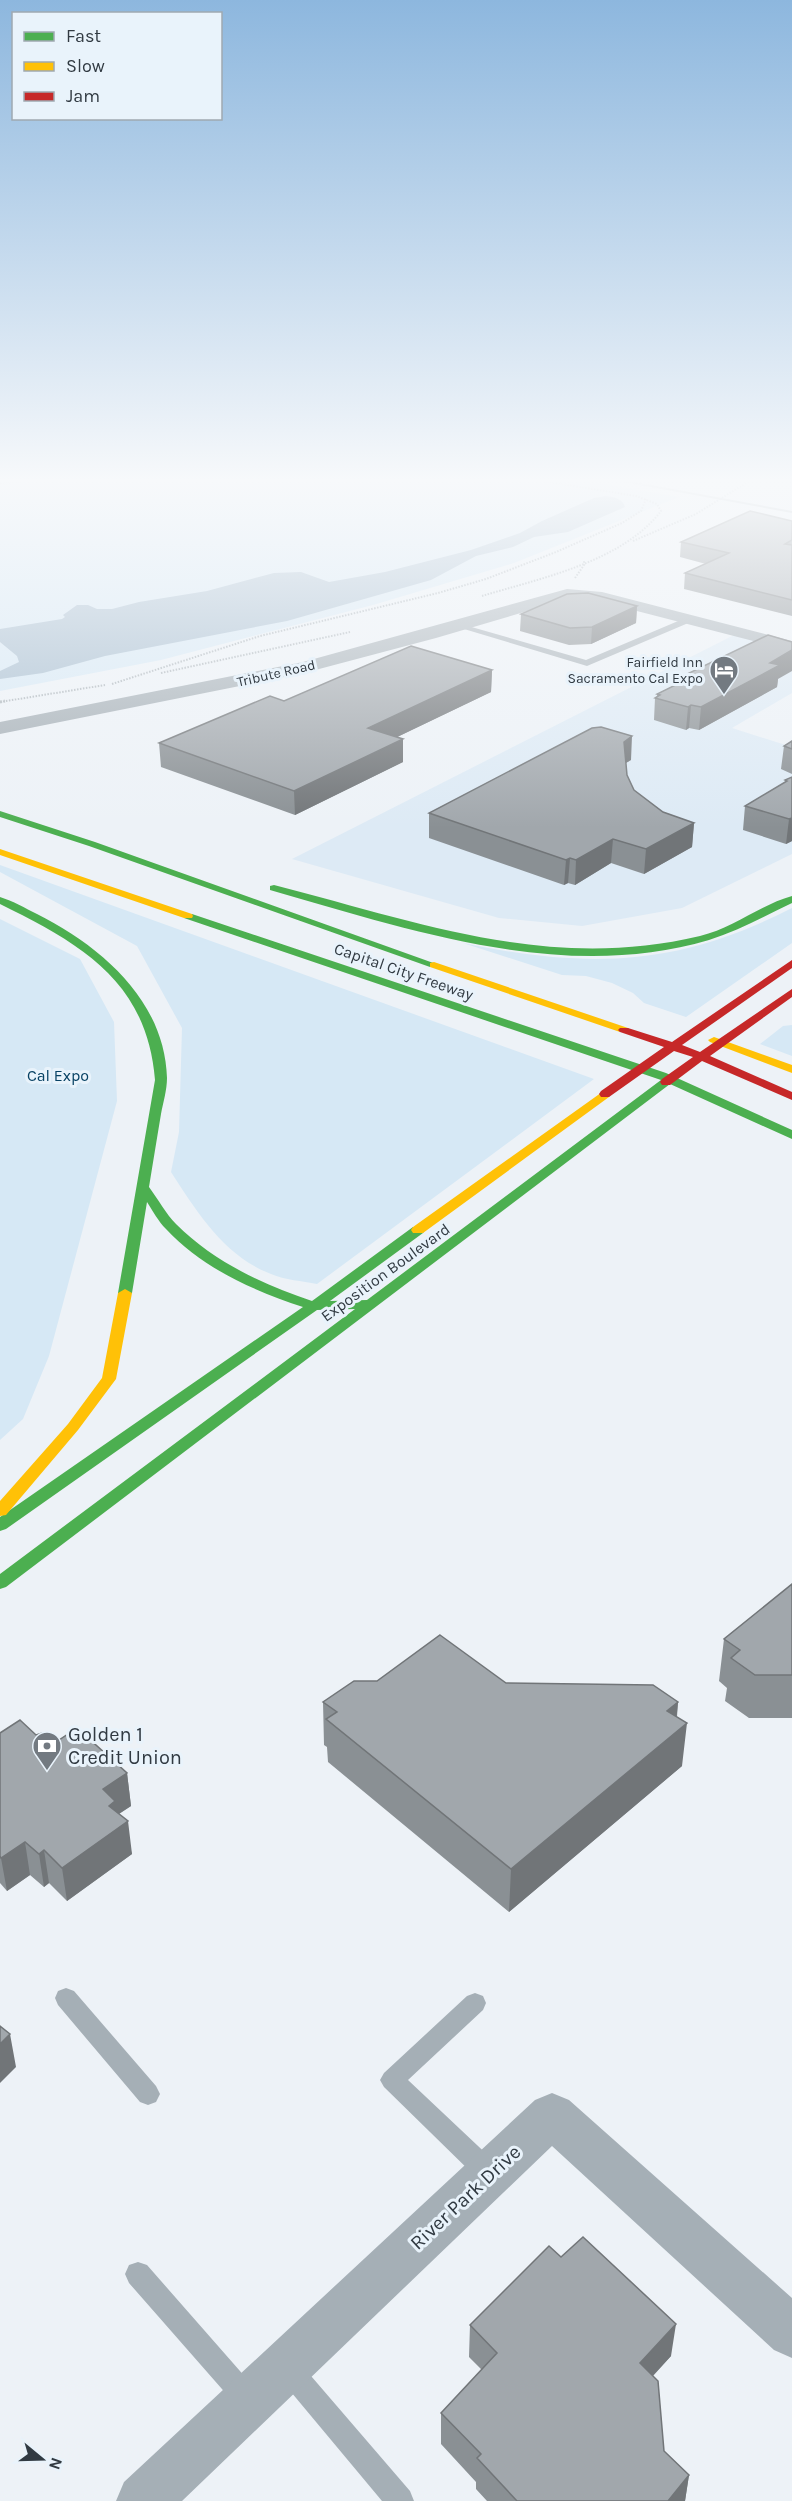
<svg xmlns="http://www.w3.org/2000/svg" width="792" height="2501" viewBox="0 0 792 2501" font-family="Karla,sans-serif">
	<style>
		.built { fill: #ddeaf5 }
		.green { fill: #d6e8f5 }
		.water { fill: #a4bbce }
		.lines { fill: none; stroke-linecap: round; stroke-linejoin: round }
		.path-far1 { stroke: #adb5bb; stroke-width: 2; stroke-dasharray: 1.5 1.5; stroke-linecap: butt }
		.path { stroke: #adb5bb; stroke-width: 3; stroke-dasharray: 2 2; stroke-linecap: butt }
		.lane { fill: #a5afb6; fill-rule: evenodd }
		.street { fill: #a5afb6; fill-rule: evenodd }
		.fast { fill: #4caf50; fill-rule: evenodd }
		.slow { fill: #ffc107; fill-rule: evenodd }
		.jam { fill: #c62828; fill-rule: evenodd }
		.rail { stroke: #aeb6bb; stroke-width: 2 }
		.wall { fill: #8a9094 }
		.shaded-wall { fill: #717578 }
		.building { fill: #a1a7ac; stroke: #717578; stroke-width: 1.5 }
		.labels { text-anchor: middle; stroke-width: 6; stroke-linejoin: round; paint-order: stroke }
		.far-poi-label { font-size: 14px; fill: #313a42; stroke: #e9f3fb; text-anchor: end }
		.far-street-label { font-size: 14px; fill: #313a42; stroke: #e9f3fb }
		.street-label { font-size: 16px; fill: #313a42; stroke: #e9f3fb }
		.park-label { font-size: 16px; fill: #084264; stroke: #e9f3fb }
		.near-poi-label { font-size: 20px; fill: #313a42; stroke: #e9f3fb; text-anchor: start }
		.near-street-label { font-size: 20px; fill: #313a42; stroke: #e9f3fb }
	</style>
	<rect width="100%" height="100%" fill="#edf2f7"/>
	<path class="built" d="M734,635L792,651V693L732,728L792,747V854L682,908L582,926L499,918L292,859Z"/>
	<path class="green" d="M0,478H569L679,497L514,563L373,605L161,660L0,691Z
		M0,865L594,1079L317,1284C302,1281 285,1280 271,1274C224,1256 197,1212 171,1172L179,1132L182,1028L137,946L0,872Z
		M792,908V943L686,1017L644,1003L633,993L612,983L586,976L562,975L463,943C588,969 677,967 792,908Z
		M0,919L80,959L114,1022L117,1101L49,1356L23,1419L0,1440Z
		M792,1025V1056L760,1044L783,1026Z"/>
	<path class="water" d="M606,496C614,497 623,499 625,507L568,532L534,537L513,547L476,556L431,580L287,621L105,656L43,673L0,679V671L19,662L17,656L0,642V629L62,619L65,617L63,615L77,605H88L97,609H112L139,602L207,591L274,573L301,572L329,582L385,572L471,550L520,533L542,521L594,498Z"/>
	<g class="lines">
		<path class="path-far1" d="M0,484L42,478
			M633,541L696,514L754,478
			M575,578L584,565V561
			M482,596C541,578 622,562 661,511L657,504L636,496L524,478
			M161,673L350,632
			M112,684L260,636L438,593L486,579L556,552L622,523L641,511L646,499
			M0,702L105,685"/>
		<path class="path" d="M0,702L5,701"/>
		<path class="lane" d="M690,616L694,619L693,621L587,666L454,626L461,624L586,660Z
			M66,1988L74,1991L156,2086L160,2094L156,2102L148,2105L140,2102L58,2005L55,1998L58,1991Z
			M475,1993L483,1996L486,2003L483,2010L408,2080L495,2162L498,2170L495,2178L486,2181L477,2178L384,2087L380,2080L384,2073L467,1996Z
			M138,2262L147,2265L254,2387L258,2396L254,2405L245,2409L236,2405L129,2283L125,2274L129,2265Z
			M290,2358L299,2362L410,2491L414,2501H382L281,2380L277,2371L281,2362Z"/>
		<path class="street" d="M567,589L602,592L792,641V651L602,602L568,599L436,638L304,673L0,734V722L303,662Z
			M552,2093L569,2100L792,2298V2358L774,2350L552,2146L182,2501H116L124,2482L535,2100Z"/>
		<path class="fast" d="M0,811L95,842L439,965L438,967H430L89,846L0,817Z
			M274,885C419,922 548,972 700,936C733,928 760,905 792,896V903C765,916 738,931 709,940C563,983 411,930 270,890V886Z
			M0,897C13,901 25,908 37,914C101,946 165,1001 167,1078C167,1090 163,1103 161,1114C157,1138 153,1162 149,1187C158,1199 166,1214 176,1224C214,1262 262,1284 312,1301L413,1227H423L425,1230L423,1233L330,1301L367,1300L661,1080L184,918V914H192L666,1073L792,1130V1139L670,1084L6,1587L0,1589V1574L355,1309L317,1310L6,1529L0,1531V1517L303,1307C254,1291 202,1268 166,1229C158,1221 153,1211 147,1202L132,1293L125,1297L120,1296L118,1293L155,1080C147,981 81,944 0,904Z"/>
		<path class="slow" d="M0,849L192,914L193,916L192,918H184L0,855Z
			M434,962L628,1028L630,1030L628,1032H620L430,967V963Z
			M714,1037L792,1065V1073L710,1042L708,1040Z
			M605,1090L609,1091L611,1094L609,1097L423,1233H413L411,1230L413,1227Z
			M125,1289L132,1293L116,1379L78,1430L6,1515L0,1516V1501L68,1424L102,1378L118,1293Z"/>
		<path class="jam" d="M792,960V968L682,1045L700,1052L792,989V997L710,1056L792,1092V1100L702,1061L670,1085H662L660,1082L662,1079L693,1057L674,1051L609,1097H601L599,1094L601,1091L664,1047L620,1032L618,1030L620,1028H628L672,1042Z"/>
		<path class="rail" d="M607,478L792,512"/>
	</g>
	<path class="wall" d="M792,521V616L684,589L685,573L706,564L680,557L681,542Z
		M637,606L636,623L591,644L569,645L520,631L521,614Z
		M492,670L491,692L397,737L403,762L295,815L161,767L159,743L284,701Z
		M685,675L778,679L777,687L699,730L689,728L686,730L654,720L655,698L657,697V694L684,680Z
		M792,741V774L781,769L784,746Z
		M631,760L626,763L627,775L634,790L663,812L694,823L692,847L644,874L611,863L575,885L568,883L564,885L429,838V813Z
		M792,777V841L786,844L743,830L745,806L785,782V780Z
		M792,1584V1718H749L725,1701L727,1688L719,1681L724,1639Z
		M506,1683L678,1702L677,1717L682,1766L509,1912L328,1762L327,1747L324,1745L323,1702Z
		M0,1733L36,1735L53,1744L127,1773L131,1806L119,1814L132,1854L67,1901L49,1883L44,1887L30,1875L7,1891L0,1883Z
		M561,2257L671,2356L653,2376L664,2451L689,2475L685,2501H487L476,2489V2482L441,2444V2413L482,2370L469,2357L470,2325Z"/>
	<path class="shaded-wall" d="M637,606L636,623L591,644L592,627Z
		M792,650V671L778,679L777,687L699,730L701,707L770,663Z
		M492,670L491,692L368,751V728Z
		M691,705L689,728L686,730L688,707Z
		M632,736L631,760L622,765L624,742Z
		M403,739V762L295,815L294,791Z
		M792,818V841L786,844L789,819Z
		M694,823L692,847L644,874L646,849Z
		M613,839L611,863L575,885L576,860Z
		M570,858L568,883L564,885L566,860Z
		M678,1702L675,1733L687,1723L682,1766L509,1912L511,1869L667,1711Z
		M127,1773L131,1806L117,1815L128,1821L132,1854L67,1901L62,1868L103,1789Z
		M25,1842L30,1875L7,1891L1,1858Z
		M44,1850L49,1883L44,1887L39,1854Z
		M10,2034L16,2067L0,2083V2044Z
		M676,2324L671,2356L635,2395L640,2363Z
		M689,2475L685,2501H668Z"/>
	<path class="building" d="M750,511L792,521V540L785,544L792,545V600L685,573L729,553L681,542Z
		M588,593L637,606L592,627L570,628L521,614L567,594Z
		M768,635L792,642V650L770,663L780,665L701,707L691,705L688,707L655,698L660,695L657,694L692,677L685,675Z
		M411,646L492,670L368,728L403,739L294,791L159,743L270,696L284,701Z
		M601,727L632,736L624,742L627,775L634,790L663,812L694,823L646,849L613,839L576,860L570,858L566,860L429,813L592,728Z
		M792,741V749L784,746Z
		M792,777V818L789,819L745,806L787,781L785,780Z
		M792,1584V1675H755L731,1658L740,1650L724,1639Z
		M440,1635L506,1683L653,1685L678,1702L667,1711L687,1723L511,1869L326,1719L337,1712L323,1702L354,1681H377Z
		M20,1720L36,1735L42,1733L53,1744L77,1728L127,1773L103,1789L115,1801L109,1806L128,1821L62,1868L44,1850L39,1854L25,1842L1,1858L0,1856V1733Z
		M0,2026L10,2034L0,2044Z
		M583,2237L676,2324L640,2363L658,2381L664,2451L689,2475L668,2501H517L477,2458L481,2454L441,2413L497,2353L470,2325L549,2246L561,2257Z"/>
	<linearGradient id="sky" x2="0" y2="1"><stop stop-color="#8db7de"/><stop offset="0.58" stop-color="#f7f9fb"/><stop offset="1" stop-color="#f7f9fb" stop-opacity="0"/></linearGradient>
	<rect width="792" height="828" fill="url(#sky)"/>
	<defs>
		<g id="hotel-pin" transform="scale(1.5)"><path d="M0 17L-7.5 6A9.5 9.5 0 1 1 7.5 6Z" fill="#737a81" stroke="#e9f3fb"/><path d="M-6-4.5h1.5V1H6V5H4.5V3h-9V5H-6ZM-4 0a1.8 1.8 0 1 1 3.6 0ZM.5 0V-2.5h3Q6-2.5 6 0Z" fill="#fff"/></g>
		<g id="bank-pin" transform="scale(1.5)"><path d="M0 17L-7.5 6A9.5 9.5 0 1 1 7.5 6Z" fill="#737a81" stroke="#e9f3fb"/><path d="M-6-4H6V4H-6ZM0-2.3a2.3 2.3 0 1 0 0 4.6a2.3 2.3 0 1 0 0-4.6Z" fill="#fff"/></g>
	</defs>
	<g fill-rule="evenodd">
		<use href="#hotel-pin" x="724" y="670"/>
		<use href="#bank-pin" x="47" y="1746"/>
	</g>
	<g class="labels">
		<g class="far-poi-label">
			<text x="703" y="667">Fairfield Inn<tspan x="703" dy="16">Sacramento Cal Expo</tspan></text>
		</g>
		<g class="far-street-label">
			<text transform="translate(276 673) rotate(-13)" y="5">Tribute Road</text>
		</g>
		<g class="street-label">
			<text transform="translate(404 971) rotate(19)" y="6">Capital City Freeway</text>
			<text transform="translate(385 1272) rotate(-36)" y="6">Exposition Boulevard</text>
		</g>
		<g class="park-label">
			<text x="58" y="1081">Cal Expo</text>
		</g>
		<g class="near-poi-label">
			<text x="68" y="1741">Golden 1<tspan x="68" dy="23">Credit Union</tspan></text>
		</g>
		<g class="near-street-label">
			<text transform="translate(465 2197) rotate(-43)" y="7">River Park Drive</text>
		</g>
	</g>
	<rect x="12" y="12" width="210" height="108" fill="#e9f3fb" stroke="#9fa9b1" stroke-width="1.5"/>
	<rect x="24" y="32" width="30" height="9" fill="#4caf50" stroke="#9fa9b1" stroke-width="1.5"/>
	<text x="66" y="42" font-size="18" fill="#313a42">Fast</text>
	<rect x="24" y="62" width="30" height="9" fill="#ffc107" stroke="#9fa9b1" stroke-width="1.5"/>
	<text x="66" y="72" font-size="18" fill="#313a42">Slow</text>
	<rect x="24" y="92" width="30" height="9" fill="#c62828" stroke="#9fa9b1" stroke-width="1.5"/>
	<text x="66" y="102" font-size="18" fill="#313a42">Jam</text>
	<g transform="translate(42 2459) rotate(109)" stroke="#e9f3fb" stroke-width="4.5" paint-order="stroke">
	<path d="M0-4.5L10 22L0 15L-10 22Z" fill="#313a42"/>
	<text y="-9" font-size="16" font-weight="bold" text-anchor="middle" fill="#313a42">N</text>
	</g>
</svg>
